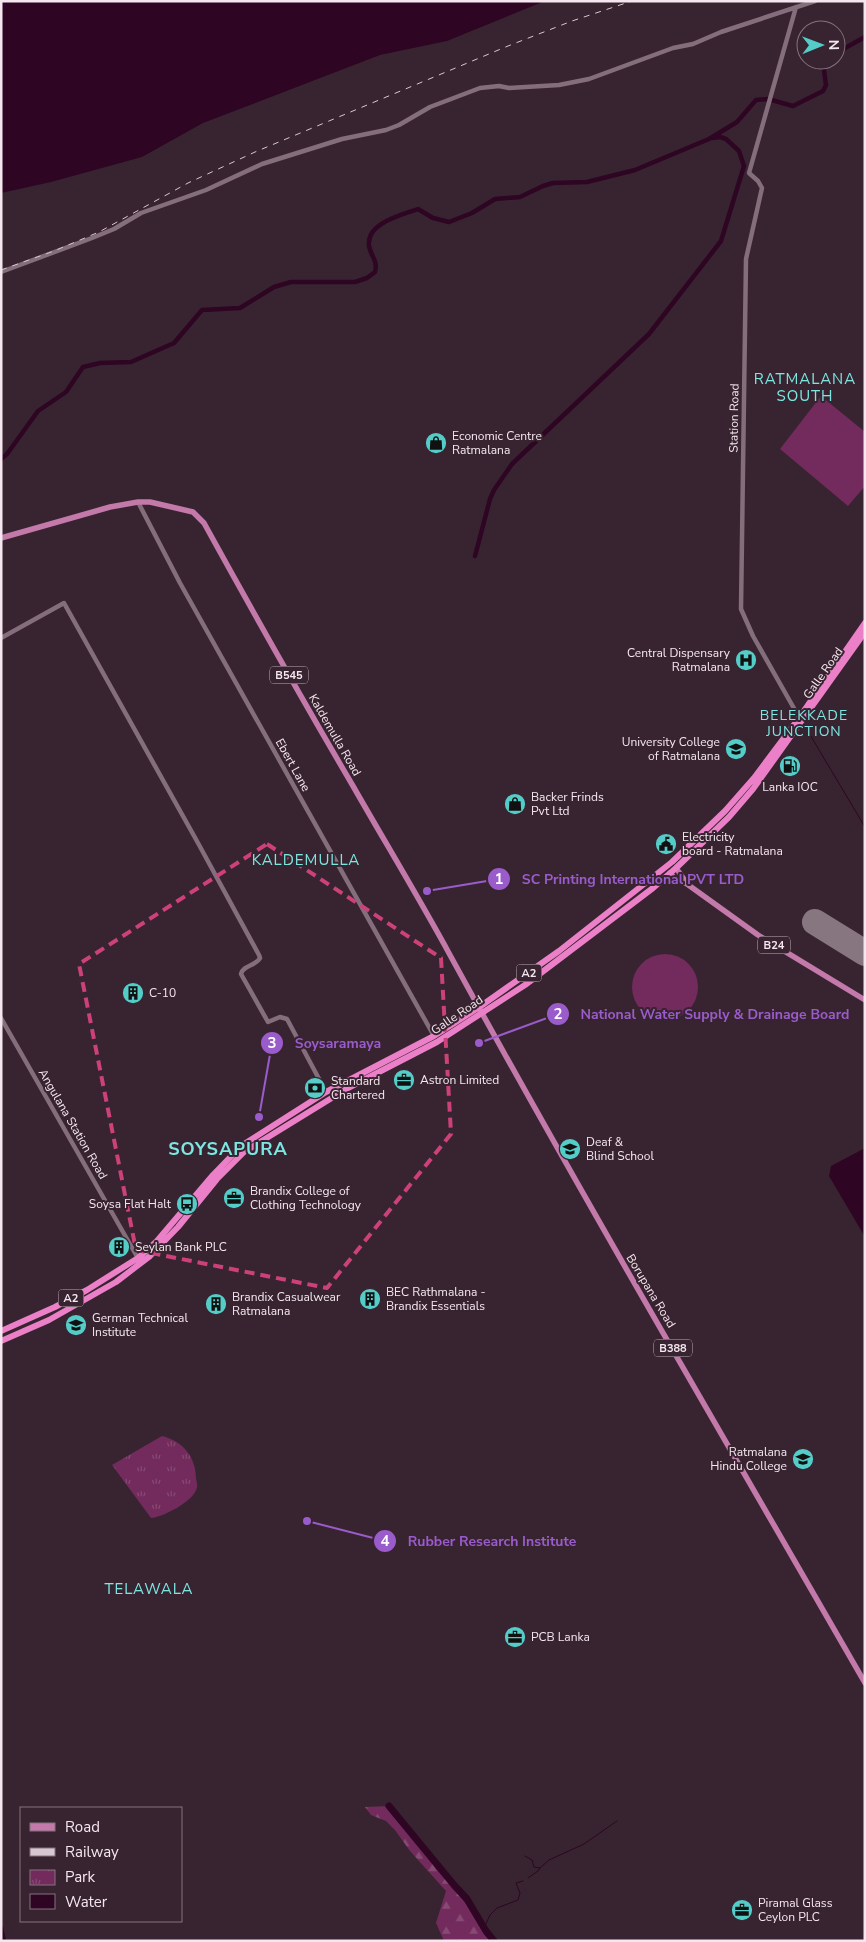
<svg xmlns="http://www.w3.org/2000/svg" width="866" height="1942" viewBox="0 0 866 1942" font-family="'Nunito Sans',sans-serif">
	<style>
		.grass { fill: #722b5c }
		.forest { fill: url(#forest-firs) }
		.park { fill: url(#park-tufts) }
		.water { fill: #2e0522 }
		.lines { fill: none; stroke-linecap: round; stroke-linejoin: round }
		.stream { stroke: #2e0522; stroke-width: 1 }
		.canal { stroke: #2e0522; stroke-width: 4.5 }
		.river { stroke: #2e0522; stroke-width: 7 }
		.runway { stroke: #877680; stroke-width: 26 }
		.minor { stroke: #856e7c; stroke-width: 4.5 }
		.major { stroke: #c379aa; stroke-width: 5.5 }
		.highway { stroke: #ec80c8; stroke-width: 6 }
		.rail { stroke: #d6c7d0; stroke-width: 1; stroke-dasharray: 6 6; stroke-linecap: butt }
		.marked { fill: none; stroke: #cc4179; stroke-width: 4; stroke-dasharray: 10 6; stroke-linejoin: round }
		.labels { text-anchor: middle; stroke-width: 4; stroke-linejoin: round; paint-order: stroke }
		.shield { fill: #382430; stroke: #bcacb6; stroke-width: 1 }
		.shield-label { font-size: 11px; font-weight: bold; fill: #f5e7ef }
		.street-label { font-size: 12px; fill: #f5e7ef; stroke: #382430 }
		.poi-label { font-size: 12px; fill: #f5e7ef; stroke: #382430; text-anchor: start }
		.neighbourhood-label { font-size: 14px; letter-spacing: 1px; fill: #7ce7e2; stroke: #382430 }
		.quarter-label { font-size: 15px; letter-spacing: 1px; fill: #7ce7e2; stroke: #382430 }
		.district-label { font-size: 18px; font-weight: bold; letter-spacing: 1px; fill: #7ce7e2; stroke: #382430 }
		.leader { fill: none; stroke: #9a5bcb; stroke-width: 2 }
		.callout-dot { fill: #9a5bcb; stroke: #382430; stroke-width: 2 }
		.mark-label { font-size: 15px; text-anchor: middle; font-weight: bold; fill: #fff }
		.callout-label { font-size: 14px; text-anchor: middle; font-weight: bold; fill: #9a5bcb; stroke: #382430; stroke-width: 4; stroke-linejoin: round; paint-order: stroke }
	</style>
	<defs>
		<pattern id="forest-firs" width="22" height="20" patternUnits="userSpaceOnUse" patternTransform="scale(1.25)"><rect width="22" height="20" fill="#722b5c"/><path d="M5 1l3.5 6h-7zM16 11l3.5 6h-7z" fill="#874a74"/></pattern>
		<pattern id="park-tufts" width="24" height="20" patternUnits="userSpaceOnUse" patternTransform="scale(1.25)"><rect width="24" height="20" fill="#722b5c"/><path d="M3 7l-1-3M5 7V3M7 7l1-3M15 17l-1-3M17 17v-4M19 17l1-3" fill="none" stroke="#874a74"/></pattern>
	</defs>
	<rect width="100%" height="100%" fill="#382430"/>
	<path class="grass" d="M821,396L865,432V486L848,506L780,449Z
		M632 987a33 33 0 1 1 66 0a33 33 0 1 1-66 0Z"/>
	<path class="forest" d="M389,1806L466,1904L484,1934L490,1941H444L436,1923L446,1891L410,1851L395,1830L386,1821L371,1815L365,1807Z"/>
	<path class="park" d="M162,1436C183,1441 196,1457 196,1479C197,1482 198,1487 196,1490C192,1502 163,1517 151,1518L112,1465Z"/>
	<path class="water" d="M1,1H545L447,41L380,55L203,123L142,157L51,182L1,193Z
		M865,1148V1237L829,1176L831,1166Z"/>
	<g class="lines">
		<path class="stream" d="M803,723L865,827
			M525,1856L532,1860L534,1867L540,1868L538,1871L528,1878
			M540,1868L549,1860L584,1844L617,1821
			M484,1928L490,1915L497,1908L518,1900L520,1893L516,1883L523,1881"/>
		<path class="canal" d="M836,53L865,37
			M1,459L7,454L38,411L66,392L83,367L100,363L131,362L174,343L202,310L240,308L274,287L291,282H355L367,278L375,272C378,260 371,257 369,246C366,223 402,215 418,209L433,218L449,222L472,213L495,199L520,197L543,186L553,183L587,182L635,170L709,139L737,122L756,100L768,99L793,106L823,91L826,85L823,63L826,60
			M475,556L490,499L494,490L512,464L649,334L721,241L744,166L739,151L726,139L720,137L713,138
			M1,1928L4,1941"/>
		<path class="river" d="M389,1806L454,1885L467,1899L486,1931L494,1941"/>
		<path class="runway" d="M815,922L865,953"/>
		<path class="minor" d="M796,7L749,173L758,181L762,188L746,259L741,609L753,636L800,719
			M1,272L92,238L114,229L141,213L206,190L262,164L342,139L386,130L399,125L430,107L480,88L499,86L509,88L559,85L589,79L673,48L693,44L721,32L815,1
			M138,502L180,583L434,1036
			M1,638L64,603L198,843L259,955L260,958C256,966 243,965 241,974L268,1022L280,1017L287,1019L326,1092
			M1,1018L139,1260"/>
		<path class="major" d="M1,538L110,507L138,502H150L193,512L204,523C253,612 302,699 353,786C385,842 419,898 450,955C584,1200 726,1441 865,1683
			M676,868L686,882
			M670,873L676,880L687,884L758,935L865,1000"/>
		<path class="highway" d="M1,1331L55,1307L87,1290L138,1258L157,1241L213,1175L241,1146L326,1092L434,1036L478,1008L559,951L672,862L725,811L754,778L799,718L865,623
			M1,1341L49,1320L116,1282L150,1256L178,1227L217,1179L244,1152L348,1088L437,1042L525,985L653,888L676,868L729,817L753,789L865,632"/>
		<path class="rail" d="M1,270L54,251L99,232L188,183L255,152L508,46L572,21L632,1"/>
	</g>
	<path class="marked" d="M267,844L441,958L451,1134L327,1288L136,1250L79,964Z"/>
	<defs>
		<g id="shop-disc" transform="scale(1.125)"><circle r="9.5" fill="#54cdc8" stroke="#382430"/><path d="M-5-2.5h2.3a2.7 3.5 0 0 1 5.4 0H5L5.5 6h-11ZM-1.5-2.5h3a1.5 2.3 0 0 0-3 0Z" fill="#111"/></g>
		<g id="hospital-disc" transform="scale(1.125)"><circle r="9.5" fill="#54cdc8" stroke="#382430"/><path d="M-5-5h3v3.5h4V-5h3V5h-3V1.5h-4V5h-3Z" fill="#111"/></g>
		<g id="university-disc" transform="scale(1.125)"><circle r="9.5" fill="#54cdc8" stroke="#382430"/><path d="M0-5L7-2L0 1L-7-2ZM-4 1L0 2.5L4 1V4Q0 6-4 4Z" fill="#111"/></g>
		<g id="fuel-disc" transform="scale(1.125)"><circle r="9.5" fill="#54cdc8" stroke="#382430"/><path d="M-5.5-6h7V0h2V4h1.3V-2.5L3-4.5l.8-.8L6-3V5H2.5V1h-1V6h-7ZM-4.2-4.7v3.2H.2V-4.7Z" fill="#111"/></g>
		<g id="civic-disc" transform="scale(1.125)"><circle r="9.5" fill="#54cdc8" stroke="#382430"/><path d="M-.6-6.5H3V-4.5H.6V-3L4-1V1h2V6H-6V1h2V-1L-.6-3ZM-1.2 2.5V6h2.4V2.5Z" fill="#111"/></g>
		<g id="building-disc" transform="scale(1.125)"><circle r="9.5" fill="#54cdc8" stroke="#382430"/><path d="M-4-6H4V6H1V3H-1V6H-4ZM-2.5-4.3h1.7v1.8h-1.7ZM.8-4.3h1.7v1.8H.8ZM-2.5-1h1.7V.8h-1.7ZM.8-1h1.7V.8H.8Z" fill="#111"/></g>
		<g id="office-disc" transform="scale(1.125)"><circle r="9.5" fill="#54cdc8" stroke="#382430"/><path d="M-6-3h4V-5.5h4V-3h4V5H-6ZM-1-4.5V-3h2v-1.5ZM-6 0V1H6V0Z" fill="#111"/></g>
		<g id="bank-disc" transform="scale(1.125)"><circle r="9.5" fill="#54cdc8" stroke="#382430"/><path d="M-6-4H6V4H-6ZM0-2.3a2.3 2.3 0 1 0 0 4.6a2.3 2.3 0 1 0 0-4.6Z" fill="#111"/></g>
		<g id="school-disc" transform="scale(1.125)"><circle r="9.5" fill="#54cdc8" stroke="#382430"/><path d="M0-5L7-2L0 1L-7-2ZM-4 1L0 2.5L4 1V4Q0 6-4 4Z" fill="#111"/></g>
		<g id="bus-disc" transform="scale(1.125)"><circle r="9.5" fill="#54cdc8" stroke="#382430"/><path d="M-5-6H5V4H4V6H2V4H-2V6H-4V4H-5ZM-3.5-4V0h7V-4ZM-3.5 1.2v1.5H-2V1.2ZM2 1.2v1.5H3.5V1.2Z" fill="#111"/></g>
	</defs>
	<g fill-rule="evenodd">
		<use href="#shop-disc" x="436" y="443"/>
		<use href="#hospital-disc" x="746" y="660"/>
		<use href="#university-disc" x="736" y="749"/>
		<use href="#fuel-disc" x="790" y="766"/>
		<use href="#shop-disc" x="515" y="804"/>
		<use href="#civic-disc" x="666" y="844"/>
		<use href="#building-disc" x="133" y="993"/>
		<use href="#office-disc" x="404" y="1080"/>
		<use href="#bank-disc" x="315" y="1088"/>
		<use href="#school-disc" x="570" y="1149"/>
		<use href="#office-disc" x="234" y="1198"/>
		<use href="#bus-disc" x="187" y="1204"/>
		<use href="#building-disc" x="119" y="1247"/>
		<use href="#building-disc" x="370" y="1299"/>
		<use href="#building-disc" x="216" y="1304"/>
		<use href="#school-disc" x="76" y="1325"/>
		<use href="#school-disc" x="803" y="1459"/>
		<use href="#office-disc" x="515" y="1637"/>
		<use href="#office-disc" x="742" y="1910"/>
	</g>
	<g class="labels">
		<g class="shield">
			<rect x="270" y="666.5" width="38" height="17" rx="4"/>
			<rect x="758" y="936.5" width="32" height="17" rx="4"/>
			<rect x="516.5" y="964.5" width="25" height="17" rx="4"/>
			<rect x="58.5" y="1289.5" width="25" height="17" rx="4"/>
			<rect x="654" y="1339.5" width="38" height="17" rx="4"/>
		</g>
		<g class="shield-label">
			<text x="289" y="679">B545</text>
			<text x="774" y="949">B24</text>
			<text x="529" y="977">A2</text>
			<text x="71" y="1302">A2</text>
			<text x="673" y="1352">B388</text>
		</g>
		<g class="street-label">
			<text transform="translate(734 418) rotate(-89)" y="4">Station Road</text>
			<text transform="translate(823 673) rotate(-55)" y="4">Galle Road</text>
			<text transform="translate(335 735) rotate(60)" y="4">Kaldemulla Road</text>
			<text transform="translate(293 765) rotate(61)" y="4">Ebert Lane</text>
			<text transform="translate(457 1015) rotate(-34)" y="4">Galle Road</text>
			<text transform="translate(73 1124) rotate(60)" y="4">Angulana Station Road</text>
			<text transform="translate(651 1291) rotate(59)" y="4">Borupana Road</text>
		</g>
		<g class="poi-label">
			<text x="452" y="440">Economic Centre<tspan x="452" dy="14">Ratmalana</tspan></text>
			<text x="730" y="657" text-anchor="end">Central Dispensary<tspan x="730" dy="14">Ratmalana</tspan></text>
			<text x="720" y="746" text-anchor="end">University College<tspan x="720" dy="14">of Ratmalana</tspan></text>
			<text x="790" y="791" text-anchor="middle">Lanka IOC</text>
			<text x="531" y="801">Backer Frinds<tspan x="531" dy="14">Pvt Ltd</tspan></text>
			<text x="682" y="841">Electricity<tspan x="682" dy="14">board - Ratmalana</tspan></text>
			<text x="149" y="997">C-10</text>
			<text x="420" y="1084">Astron Limited</text>
			<text x="331" y="1085">Standard<tspan x="331" dy="14">Chartered</tspan></text>
			<text x="586" y="1146">Deaf &amp;<tspan x="586" dy="14">Blind School</tspan></text>
			<text x="250" y="1195">Brandix College of<tspan x="250" dy="14">Clothing Technology</tspan></text>
			<text x="171" y="1208" text-anchor="end">Soysa Flat Halt</text>
			<text x="135" y="1251">Seylan Bank PLC</text>
			<text x="386" y="1296">BEC Rathmalana -<tspan x="386" dy="14">Brandix Essentials</tspan></text>
			<text x="232" y="1301">Brandix Casualwear<tspan x="232" dy="14">Ratmalana</tspan></text>
			<text x="92" y="1322">German Technical<tspan x="92" dy="14">Institute</tspan></text>
			<text x="787" y="1456" text-anchor="end">Ratmalana<tspan x="787" dy="14">Hindu College</tspan></text>
			<text x="531" y="1641">PCB Lanka</text>
			<text x="758" y="1907">Piramal Glass<tspan x="758" dy="14">Ceylon PLC</tspan></text>
		</g>
		<g class="neighbourhood-label">
			<text x="804" y="720">BELEKKADE<tspan x="804" dy="16">JUNCTION</tspan></text>
		</g>
		<g class="quarter-label">
			<text x="805" y="384">RATMALANA<tspan x="805" dy="17">SOUTH</tspan></text>
			<text x="306" y="865">KALDEMULLA</text>
			<text x="149" y="1594">TELAWALA</text>
		</g>
		<g class="district-label">
			<text x="228" y="1155">SOYSAPURA</text>
		</g>
	</g>
	<path class="leader" d="M427 891L499 879M479 1043L558 1014M259 1117L272 1043M307 1521L385 1541"/>
	<g class="callout-dot">
		<circle cx="427" cy="891" r="5"/>
		<circle cx="479" cy="1043" r="5"/>
		<circle cx="259" cy="1117" r="5"/>
		<circle cx="307" cy="1521" r="5"/>
		<circle cx="499" cy="879" r="12"/>
		<circle cx="558" cy="1014" r="12"/>
		<circle cx="272" cy="1043" r="12"/>
		<circle cx="385" cy="1541" r="12"/>
	</g>
	<g class="mark-label">
		<text x="499" y="884">1</text>
		<text x="558" y="1019">2</text>
		<text x="272" y="1048">3</text>
		<text x="385" y="1546">4</text>
	</g>
	<g class="callout-label">
		<text x="633" y="884">SC Printing International PVT LTD</text>
		<text x="715" y="1019">National Water Supply &amp; Drainage Board</text>
		<text x="338" y="1048">Soysaramaya</text>
		<text x="492" y="1546">Rubber Research Institute</text>
	</g>
	<rect width="866" height="1942" fill="none" stroke="#f5e7ef" stroke-width="5"/>
	<rect x="20" y="1807" width="162" height="115" fill="#382430" stroke="#84727c"/>
	<rect x="30" y="1823" width="25" height="8" fill="#c379aa" stroke="#84727c"/>
	<text x="65" y="1832" font-size="15" fill="#f5e7ef">Road</text>
	<rect x="30" y="1848" width="25" height="8" fill="#d6c7d0" stroke="#84727c"/>
	<text x="65" y="1857" font-size="15" fill="#f5e7ef">Railway</text>
	<rect x="30" y="1870" width="25" height="15" fill="url(#park-tufts)" stroke="#84727c"/>
	<text x="65" y="1882" font-size="15" fill="#f5e7ef">Park</text>
	<rect x="30" y="1894" width="25" height="15" fill="#2e0522" stroke="#84727c"/>
	<text x="65" y="1907" font-size="15" fill="#f5e7ef">Water</text>
	<g transform="translate(821 45) rotate(89)"><circle r="24" fill="#382430" stroke="#84727c"/>
	<path d="M0-4L9 19L0 12L-9 19Z" fill="#54cdc8"/>
	<text y="-8" font-size="14" font-weight="bold" text-anchor="middle" fill="#f5e7ef">N</text>
	</g>
</svg>
